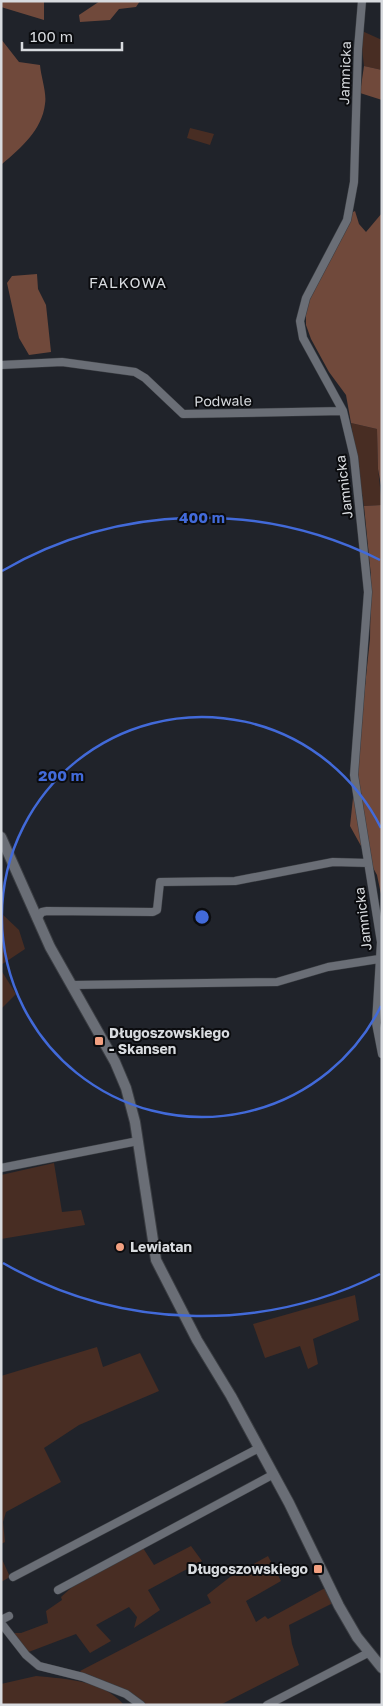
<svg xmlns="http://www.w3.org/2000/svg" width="383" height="1706" viewBox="0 0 383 1706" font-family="'Golos Text',sans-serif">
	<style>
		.green { fill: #482d23 }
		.forest { fill: #70493b }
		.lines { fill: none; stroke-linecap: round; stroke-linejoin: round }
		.minor-casing { stroke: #3b3e43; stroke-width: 9 }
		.tertiary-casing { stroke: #3b3e43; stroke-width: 12 }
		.minor { stroke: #6a6e76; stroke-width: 8 }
		.tertiary { stroke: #6a6e76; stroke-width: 10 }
		.ring { fill: none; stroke: #426ad9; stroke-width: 2.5 }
		.poi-dot { fill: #f2a081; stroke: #0b0c0f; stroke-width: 2 }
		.labels { text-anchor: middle; stroke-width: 4; stroke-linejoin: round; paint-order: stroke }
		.street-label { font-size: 14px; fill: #d8dbdf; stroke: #0b0c0f }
		.poi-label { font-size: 14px; font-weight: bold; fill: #d8dbdf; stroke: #0b0c0f; text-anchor: start }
		.neighbourhood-label { font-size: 15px; letter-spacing: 1px; fill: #d8dbdf; stroke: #0b0c0f }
		.centre { fill: #426ad9; stroke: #0b0c0f; stroke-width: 2.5 }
		.ring-label { font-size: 15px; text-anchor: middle; font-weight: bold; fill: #426ad9; stroke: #0b0c0f; stroke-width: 4; stroke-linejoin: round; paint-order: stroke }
	</style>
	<rect width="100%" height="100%" fill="#20232a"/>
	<path class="green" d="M362,31L382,40V70L364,66L362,48Z
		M190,128L214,134L210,145L187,138Z
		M351,423L377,429L378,469L382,505L364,506Z
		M1,913L19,930L25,949L1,965Z
		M1,970L16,994L1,1009Z
		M54,1163L62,1212L81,1210L85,1225L1,1239V1175Z
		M355,1295L359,1320L313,1339L318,1364L308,1369L300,1346L265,1358L253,1324Z
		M97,1347L103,1367L140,1353L159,1391L79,1425L44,1448L61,1482L6,1512L3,1522L5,1542L1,1544V1376Z
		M191,1546L202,1561L148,1590L160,1610L134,1628L137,1617L129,1607L96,1625L111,1641L90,1653L76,1634L26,1653L10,1633H21L48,1623L46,1611L62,1600L61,1597L72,1587L143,1548L154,1565Z
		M268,1556L281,1581L246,1601L256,1622L265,1616L268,1619L325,1588L333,1603L289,1625L292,1644L299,1665L220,1705H144L121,1688L87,1674L84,1676L80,1671L211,1603L207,1595L230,1577Z
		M1,1557L10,1577L1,1582Z
		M36,1676C66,1679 103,1680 124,1705H1V1684Z"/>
	<path class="forest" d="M1,1H44V20L1,7Z
		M100,1H140L136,7L119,9L110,20L80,22L79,15Z
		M1,39L19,62L40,65C41,77 47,93 45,104C42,130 21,148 2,164Z
		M364,66L382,70V100L360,93Z
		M355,211L359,224L366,232L382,213V491L378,469L377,429L351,423L346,395L329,372L311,339L306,325V312L311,294L351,213Z
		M37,274L38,289L46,305L51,352L29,355L19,338L7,283L12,276Z
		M382,505V899L377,875L350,826L370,639L371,576L364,506Z"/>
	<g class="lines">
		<g class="minor-casing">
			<path id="minor" d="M362,1L358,49L354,182L347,220L306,298L300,321L303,338L343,411L354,457L368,592L354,775L381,942L376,1023L382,1054
				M1,365L62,362L135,372L145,378L183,414L343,411
				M37,919L42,912L47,911L153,912L157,910L160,882L235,881L333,862L368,863
				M73,985L277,982L328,967L379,959
				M1,1168L138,1141
				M13,1577L259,1448
				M58,1590L274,1474
				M1,1620L9,1616
				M1,1623L26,1655L39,1666L83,1677L126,1694L141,1705
				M267,1705L368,1653"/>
		</g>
		<g class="tertiary-casing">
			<path id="tertiary" d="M1,837L50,947L115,1062L126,1088L135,1122L156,1260L197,1340L231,1396L289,1503L339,1606L357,1637L382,1668"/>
		</g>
		<use href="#minor" class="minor"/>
		<use href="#tertiary" class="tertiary"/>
	</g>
	<g class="ring">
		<path d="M381 1006A200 200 0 1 1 381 828"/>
		<path d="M380 1274A399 399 0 0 1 3 1263M2 571A399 399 0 0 1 380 560"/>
	</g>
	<g class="poi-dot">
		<rect x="94" y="1036" width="10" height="10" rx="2.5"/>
		<circle cx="120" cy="1247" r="5"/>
		<rect x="313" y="1564" width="10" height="10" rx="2.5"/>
	</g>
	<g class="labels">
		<g class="street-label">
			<text transform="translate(345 73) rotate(-88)" y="5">Jamnicka</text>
			<text transform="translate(223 401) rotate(-1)" y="5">Podwale</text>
			<text transform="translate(344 487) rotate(-97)" y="5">Jamnicka</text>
			<text transform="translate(363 919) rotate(-97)" y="5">Jamnicka</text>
		</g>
		<g class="poi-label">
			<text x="109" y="1038">Długoszowskiego<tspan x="109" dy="16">- Skansen</tspan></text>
			<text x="130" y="1252">Lewiatan</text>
			<text x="308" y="1574" text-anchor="end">Długoszowskiego</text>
		</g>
		<g class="neighbourhood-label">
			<text x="128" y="288">FALKOWA</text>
		</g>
	</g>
	<circle cx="202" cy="917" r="8" class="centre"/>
	<g class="ring-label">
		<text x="202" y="523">400 m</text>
		<text x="61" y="781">200 m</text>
	</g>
	<rect width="383" height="1706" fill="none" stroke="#d8dbdf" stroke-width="5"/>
	<path d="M22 42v8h100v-8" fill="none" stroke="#d8dbdf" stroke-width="2.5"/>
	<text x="30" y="42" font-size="15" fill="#d8dbdf" stroke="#0b0c0f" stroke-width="4" paint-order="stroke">100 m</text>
</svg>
